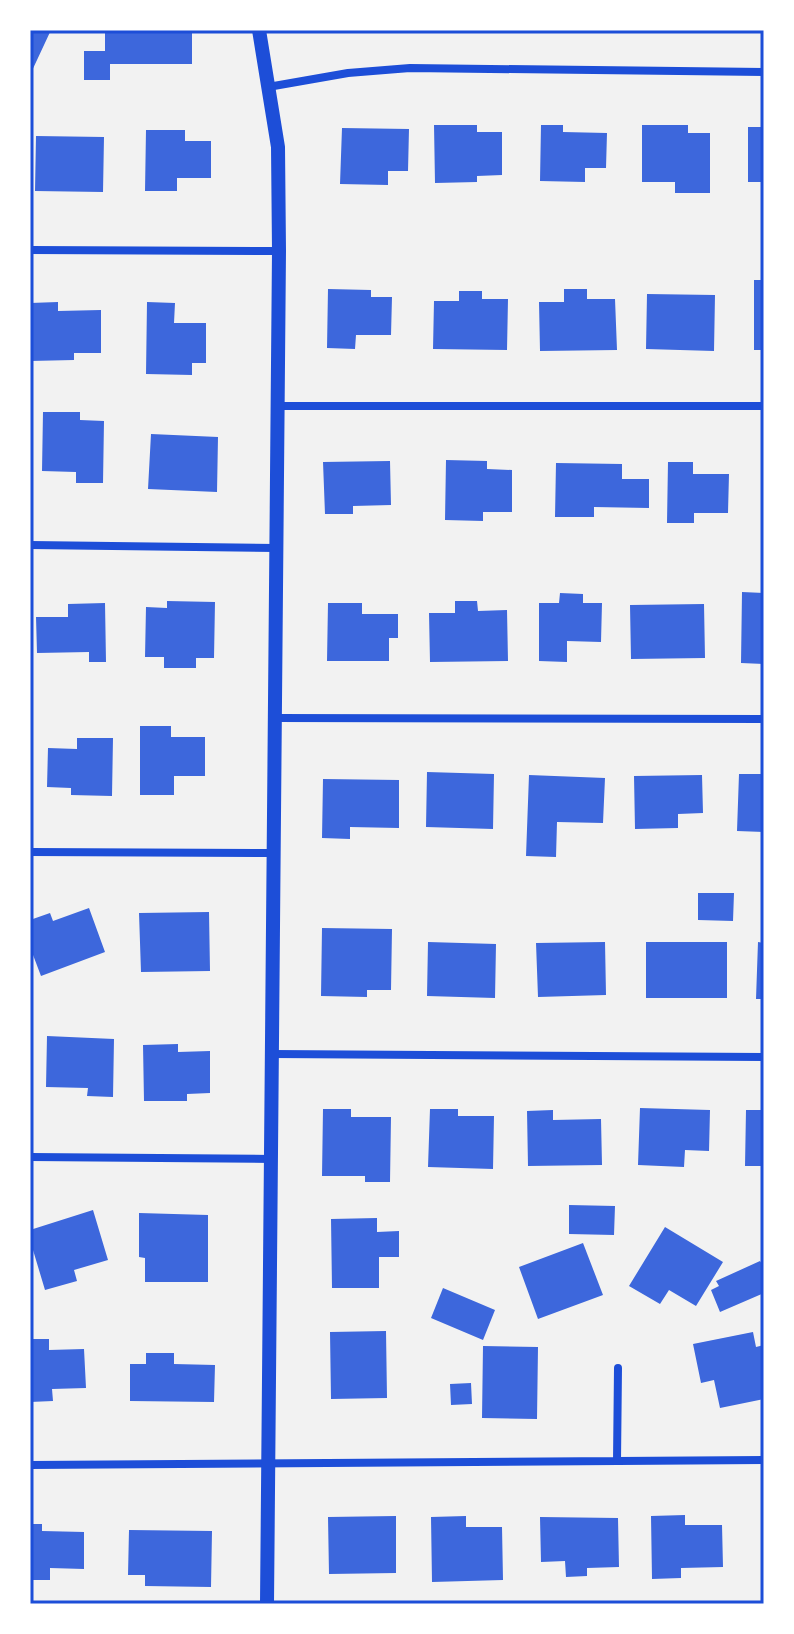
<svg xmlns="http://www.w3.org/2000/svg" width="794" height="1634" viewBox="0 0 794 1634" font-family="'IBM Plex Serif',serif">
	<style>
		.building { fill: #3d67dc }
		.lines { fill: none; stroke-linecap: round; stroke-linejoin: round }
		.minor { stroke: #1d4ed8; stroke-width: 8 }
		.tertiary { stroke: #1d4ed8; stroke-width: 14 }
		.neatline { fill: none; stroke: #1d4ed8; stroke-width: 3 }
	</style>
	<rect width="100%" height="100%" fill="#f2f2f2"/>
	<path class="building" d="M30,30H51L30,75Z
		M105,30H192V64H110V80H84V51H105Z
		M434,125H477V132H502V175L477,176V182L435,183Z
		M541,125H563V132L607,133L606,168H585V182L540,181Z
		M642,125H688V133H710V193H675V182H642Z
		M748,127H764V182H748Z
		M342,128L409,129L408,171H388V185L340,184Z
		M146,130H185V141H211V178H177V191H145Z
		M36,136L104,137L103,192L35,191Z
		M754,280H764V350H754Z
		M328,289L371,290V297H392L391,335H356L355,349L327,348Z
		M564,289H587V299H615L617,350L540,351L539,302H564Z
		M459,291H482V299H508L507,350L433,349L434,301H459Z
		M647,294L715,295L714,351L646,349Z
		M58,302V311L101,310V353H74V360L30,361V303Z
		M147,302L175,303L174,323H206V363H192V375L146,374Z
		M43,412H80V420L104,421L103,483H76V472L42,471Z
		M151,434L218,437L217,492L148,489Z
		M446,460L487,461V469L512,470V512H483V521L445,520Z
		M390,461L391,505L353,506V514H325L323,462Z
		M668,462H693V474H729L728,513H694V523H667Z
		M556,463L622,464V479H649V508L594,507V517H555Z
		M742,592L764,593V664L741,663Z
		M560,593L583,594V603H602L601,642L567,641V662L539,661V603H559Z
		M167,601L215,602L214,658H196V668H164V657H145L146,607L167,608Z
		M455,601H477L478,611L507,610L508,661L430,662L429,613H455Z
		M105,603L106,662H89V652L37,653L36,617H68V604Z
		M328,603H362V614H398V638H389V661H327Z
		M704,604L705,658L631,659L630,605Z
		M140,726H171V737H205V776H174V795H140Z
		M77,738H113L112,796L71,795V788L47,787L48,748L77,749Z
		M427,772L494,774L493,829L426,827Z
		M739,774H764V832L737,831Z
		M529,775L605,778L603,823L557,822L556,857L526,856Z
		M702,775L703,813L678,814V828L635,829L634,776Z
		M323,779L399,780V828L350,827V839L322,838Z
		M698,893H734L733,921L698,920Z
		M89,908L105,952L41,976L30,947V920L50,913L53,921Z
		M209,912L210,971L141,972L139,913Z
		M322,928L392,929L391,990H367V997L321,996Z
		M428,942L496,944L495,998L427,996Z
		M605,942L606,995L538,997L536,943Z
		M646,942H727V998H646Z
		M758,942L764,943V999H756Z
		M47,1036L114,1039L113,1097L87,1096L88,1088L46,1087Z
		M178,1044V1052L210,1051V1093L187,1094V1101H144L143,1045Z
		M640,1108L710,1110L709,1151L685,1150L684,1167L638,1165Z
		M323,1109H351V1117H391L390,1182H365V1176H322Z
		M430,1109H458V1116H494L493,1169L428,1167Z
		M553,1110V1120L601,1119L602,1165L528,1166L527,1111Z
		M746,1110H764V1166H745Z
		M569,1205L615,1206L614,1235L569,1234Z
		M93,1210L108,1260L74,1270L77,1281L45,1290L30,1240V1230Z
		M139,1213L208,1215V1282H145V1258L139,1257Z
		M377,1218V1232L399,1231V1257H379V1288H332L331,1219Z
		M665,1227L723,1262L696,1306L669,1290L660,1304L629,1286Z
		M583,1243L603,1295L538,1319L519,1267Z
		M760,1261L764,1267V1293L720,1312L711,1290L719,1286L716,1281Z
		M443,1288L495,1310L483,1340L431,1318Z
		M386,1331L387,1398L331,1399L330,1332Z
		M753,1332L756,1347L764,1345V1368H762L764,1399L720,1408L714,1380L701,1383L693,1344Z
		M30,1339H49V1350L84,1349L86,1388L52,1389L53,1401L30,1402Z
		M483,1346L538,1347L537,1419L482,1418Z
		M146,1353H174V1364L215,1365L214,1402L130,1401V1364H146Z
		M471,1383L472,1404L451,1405L450,1384Z
		M685,1515V1525H722L723,1567L681,1568V1578L652,1579L651,1516Z
		M396,1516V1573L329,1574L328,1517Z
		M466,1516V1527H502L503,1580L432,1582L431,1517Z
		M540,1517L618,1518L619,1567L587,1568V1576L566,1577L565,1561L541,1562Z
		M30,1524H42V1531L84,1532V1569L50,1568V1580H30Z
		M129,1530L212,1531L211,1587L145,1586V1575H128Z"/>
	<g class="lines">
		<path class="minor" d="M268,87L348,73L410,68L764,72
			M30,250L279,251
			M277,406H764
			M30,545L276,548
			M275,718L764,719
			M30,852L274,853
			M272,1054L764,1057
			M30,1157L272,1159
			M617,1461L618,1368
			M30,1465L764,1460"/>
		<path class="tertiary" d="M259,30L278,147L279,251L267,1604"/>
	</g>
	<rect width="794" height="1634" fill="none" stroke="#ffffff" stroke-width="64"/>
	<rect x="32" y="32" width="730" height="1570" class="neatline"/>
</svg>
